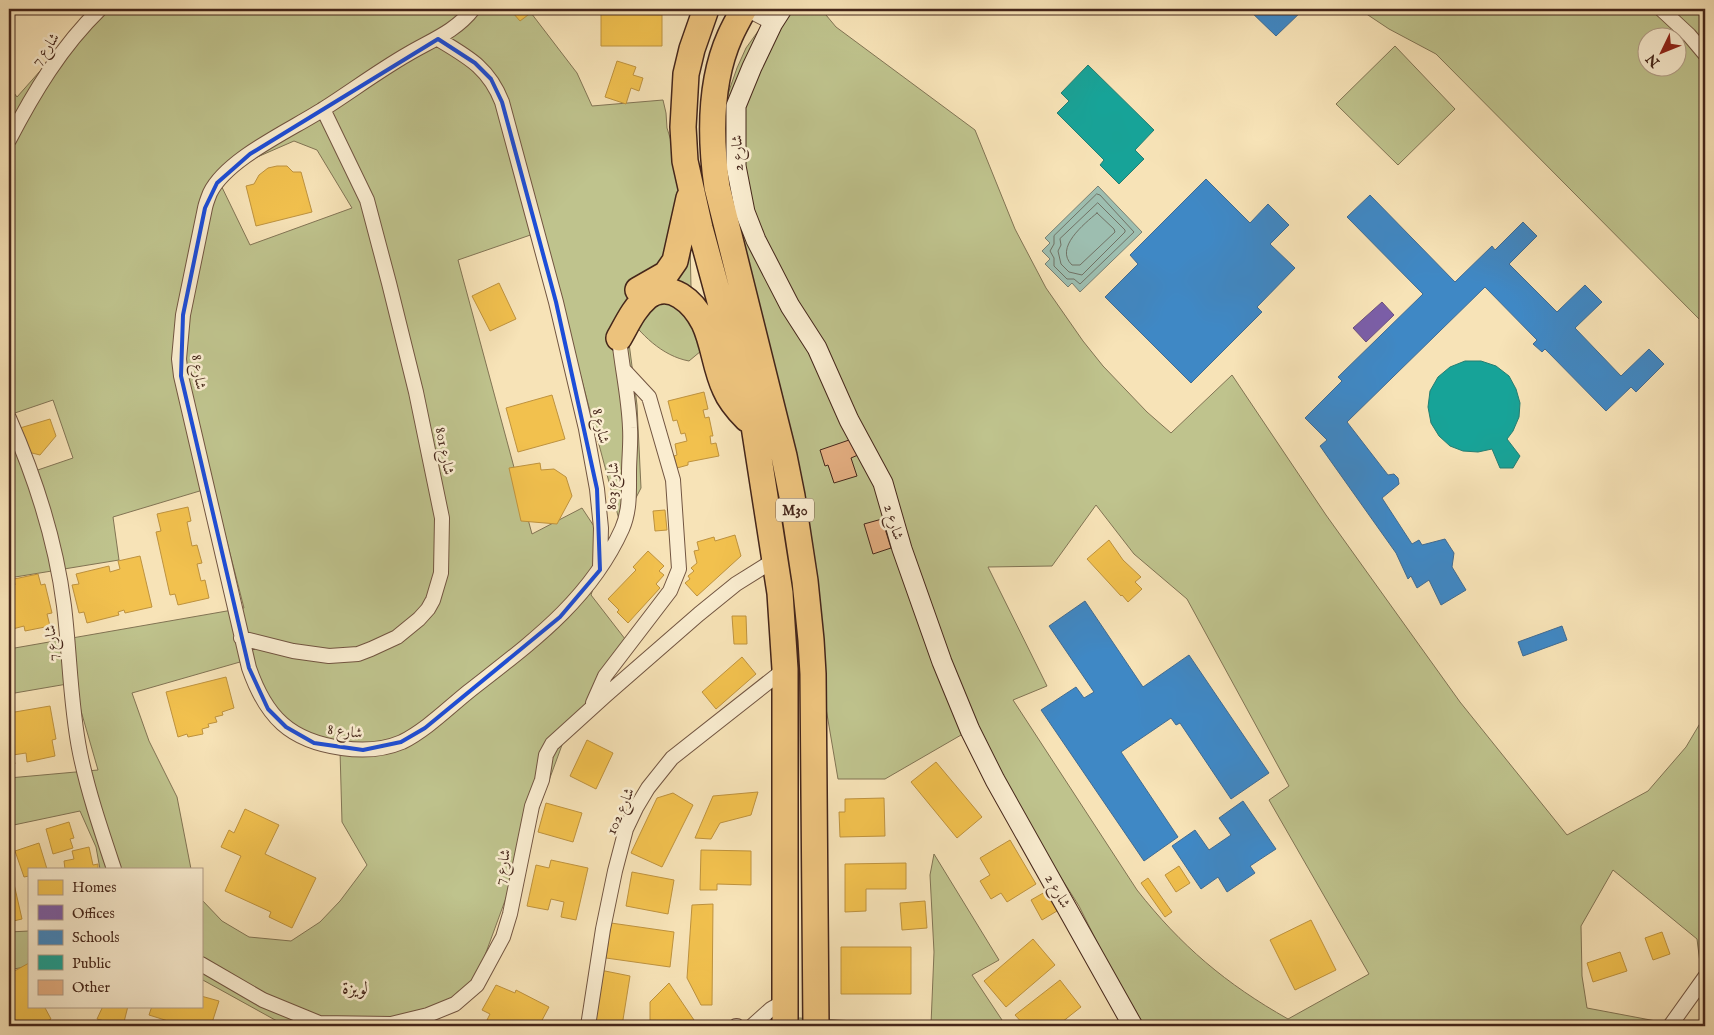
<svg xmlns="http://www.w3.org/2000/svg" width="1714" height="1035" viewBox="0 0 1714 1035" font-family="'IM FELL English',Amiri,serif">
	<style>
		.green { fill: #bfc38d; stroke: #827454; fill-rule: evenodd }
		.water { fill: #9dbeb0; stroke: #7a8174 }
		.homes { fill: #f2c14e; stroke: #be923e }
		.offices { fill: #7b5ea7; stroke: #6b4d7d }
		.schools { fill: #3f88c5; stroke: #416b92 }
		.public { fill: #17a398; stroke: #257e72 }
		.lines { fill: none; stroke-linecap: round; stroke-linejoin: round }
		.shore { stroke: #717265; stroke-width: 1 }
		.building { fill: #e5af82; stroke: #45261a }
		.street-casing { stroke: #725541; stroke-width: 16 }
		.secondary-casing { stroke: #45261a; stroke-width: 21 }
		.highway-casing { stroke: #45261a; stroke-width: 28 }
		.street { stroke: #faedd0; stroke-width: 14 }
		.secondary { stroke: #faedd0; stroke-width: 19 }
		.highway { stroke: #ecc27c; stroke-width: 25 }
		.marked { fill: none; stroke: #1d4ed8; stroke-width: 4; stroke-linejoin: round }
		.labels { text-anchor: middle; stroke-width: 5; stroke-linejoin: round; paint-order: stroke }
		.shield { fill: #faedd0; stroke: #7b6251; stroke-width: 1 }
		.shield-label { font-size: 14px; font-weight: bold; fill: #45261a }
		.street-label { font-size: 15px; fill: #45261a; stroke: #faedd0 }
		.quarter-label { font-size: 18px; fill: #45261a; stroke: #faedd0 }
	</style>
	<rect width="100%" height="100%" fill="#f7e3b7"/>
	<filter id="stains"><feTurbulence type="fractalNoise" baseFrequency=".004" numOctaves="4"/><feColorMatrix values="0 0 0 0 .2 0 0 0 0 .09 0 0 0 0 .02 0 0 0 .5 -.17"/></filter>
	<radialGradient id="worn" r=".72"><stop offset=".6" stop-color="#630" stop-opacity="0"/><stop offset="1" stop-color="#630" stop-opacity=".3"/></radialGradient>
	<path class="green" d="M95,9H528L577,73L592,106L663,100L666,113L667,128L672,144L690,243L691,286L701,351L689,361C662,356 640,334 625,312L637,405L641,488L621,527L542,231L458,260L532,534L582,508L607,546L591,595L632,648L562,745L473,988L434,1019L420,1026H286L201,979V899L222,921L249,937L291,941L320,922L340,901L367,865L342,822L340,750L310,743L250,687L240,662L132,693L149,741L177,797L191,869H100L96,847L80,811L9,826V778L98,770L73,683L9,694V649L244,608L213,487L113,517L119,560L9,578V424L26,474L73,458L53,400L9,415V86L17,97ZM294,141L317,150L352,208L250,245L216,175Z
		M774,9H821L836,27L975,130L1015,229L1046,288L1083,341L1103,366L1147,412L1171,433L1232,375L1326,515L1460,702L1567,835L1648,791L1686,747L1705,715V988L1703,987L1697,939L1613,870L1581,926L1582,976L1587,1008L1677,1025L1676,1026H1139L1079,906L968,731L885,779H838L789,490L726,233L723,108L737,68L746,48ZM1096,505L1134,554L1187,599L1289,786L1269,800L1369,974L1288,1019C1226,984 1181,946 1137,890L1013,700L1047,686L988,567L1052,566Z
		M1359,9H1705V325L1436,54L1389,29ZM1646,38H1676V68H1646Z
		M1395,46L1455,109L1398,165L1336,104Z
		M934,854L999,960L972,975L1006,1026H791L799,1018L931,1025L934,952L930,875Z
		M29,931V966L9,970V932Z"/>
	<path class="water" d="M1098,186L1142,232L1080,292L1072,283L1068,287L1045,264L1050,259L1042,251L1050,243L1045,238Z"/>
	<path class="homes" d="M519,9H530L532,12L520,21L513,13Z
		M601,14L662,15V46H601Z
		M617,61L636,67L633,75L643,78L639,91L631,88L626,104L605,97Z
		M277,166H287L293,172H301L312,212L256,226L246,186L254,184L259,175L268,168Z
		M499,283L516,319L490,331L472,296Z
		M704,392L708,409L703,410L705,418L709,417L713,436H710L711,444L716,443L719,456L688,462V465L677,468L674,456L677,455L675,444L687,441L685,433L681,434L677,420L673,421L668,401Z
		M552,395L565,439L518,452L506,408Z
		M50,419L56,436L40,455L28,452L20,428Z
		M540,463L541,470L554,469L566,477L572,496L557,524L521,521L509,468Z
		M188,507L191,521L187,522L192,546L197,545L202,563L197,564L201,581L205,580L209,598L178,605L175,594L170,595L156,532L161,531L157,514Z
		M665,510L667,530L655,531L653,511Z
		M735,535L741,556L697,596L685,583L690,579L688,576L694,571L691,568L697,563L694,551L699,550L697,542L714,537L715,541Z
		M1109,540L1123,560L1141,577L1135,582L1142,589L1128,602L1122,595L1121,596L1087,559Z
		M648,551L664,566L659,571L664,575L656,584L660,588L628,623L617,612L619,610L608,599L636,570L633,567Z
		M140,556L152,607L125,613L124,610L118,612L119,615L87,623L84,612L79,613L72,585L79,584L76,574L109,566L110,572L120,569L118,561Z
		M38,574L41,585L45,584L52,613L47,614L50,626L25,631L24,626L9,630V586L15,585L14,579Z
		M732,616H746L747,644H734Z
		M742,657L756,674L716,709L702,692Z
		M226,677L234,708L222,712L223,715L215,717L217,722L208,724L209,727L202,729L203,734L188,737L187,734L178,737L166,692Z
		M50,706L56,739L52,740L55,756L27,762L26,753L13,755L15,764L9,765V713Z
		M587,740L613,753L596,789L570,776Z
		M936,762L982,817L957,838L911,782Z
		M758,792L751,815L720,823L711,839L695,838L713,796Z
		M673,793L693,805L662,867L631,853L657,798Z
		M884,798L885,836L840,837L839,812H845V799Z
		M546,803L582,813L573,842L538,832Z
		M245,809L279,825L265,854L316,878L292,928L269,917L271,912L225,891L241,856L221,847L229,830L234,833Z
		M69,822L74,838L70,839L73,848L53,854L46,829Z
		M1010,840L1036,884L1007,902L1001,893L991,899L980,881L990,875L980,858Z
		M39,843L47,869H29V876L24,877L15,851Z
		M89,847L93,865L98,864V869H65L64,861L74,859L72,851Z
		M701,850L751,851V885L717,884V890H700Z
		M551,860L588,868L576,920L561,917L564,902L551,899L548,910L527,906L536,865L549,868Z
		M9,862L22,919L9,922Z
		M906,863V889H866V911L845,912V864Z
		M1179,866L1190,883L1176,892L1165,875Z
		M632,872L674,880L668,914L626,906Z
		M1148,878L1172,912L1165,917L1141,883Z
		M1045,892L1057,911L1042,920L1031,900Z
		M925,901L927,928L902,930L900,903Z
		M713,904L712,1005H701L687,978L692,905Z
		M1311,920L1336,970L1295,990L1270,940Z
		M611,923L674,932L670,967L606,958Z
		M1662,932L1670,954L1653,960L1645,938Z
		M1033,939L1055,965L1006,1007L984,981Z
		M841,947H911V994H841Z
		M1620,952L1627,971L1593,982L1587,963Z
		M29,963V1006H44L51,1019L38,1026H9V974Z
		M600,970L630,976L622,1026L591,1020Z
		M1060,980L1081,1007L1057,1026H1025L1015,1015Z
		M669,983L694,1020L685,1026H644L650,1021V1002Z
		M496,985L515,993L516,990L549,1007L539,1026H499L487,1020L490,1014L482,1010Z
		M201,996L219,1001L211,1026H184L149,1015L152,1006H201Z
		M103,1006H128L123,1026L97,1019Z"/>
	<path class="offices" d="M1382,302L1394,315L1366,342L1353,328Z"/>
	<path class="schools" d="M1248,9H1304L1276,36Z
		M1206,179L1250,223L1268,204L1289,225L1270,244L1295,268L1257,307L1262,312L1191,383L1105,297L1138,264L1130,255Z
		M1370,195L1455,282L1492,246L1495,250L1523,222L1537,236L1509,264L1557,312L1585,285L1602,302L1575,328L1621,376L1649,349L1664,364L1636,392L1631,387L1606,411L1545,349L1542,352L1533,344L1537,340L1485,287L1347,422L1388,475L1394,474L1398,478L1399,484L1382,498L1412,544L1419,540L1422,545L1445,539L1454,553L1452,567L1466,590L1441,605L1429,580L1417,588L1411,576L1408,579L1396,553L1320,446L1327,440L1305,418L1342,381L1338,377L1423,294L1347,217Z
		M1085,601L1143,687L1189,655L1269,773L1231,799L1180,723L1176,725L1171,718L1121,752L1178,837L1144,861L1041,710L1076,687L1084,698L1094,692L1049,626Z
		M1562,626L1567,640L1523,656L1518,642Z
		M1243,801L1276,849L1250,866L1255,873L1227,892L1218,877L1201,889L1172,846L1195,830L1209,850L1231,835L1219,818Z"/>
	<path class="public" d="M1088,65L1154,130L1135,150L1144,159L1119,184L1100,165L1104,160L1057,113L1069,101L1061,93Z
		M1465,361H1481L1496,366L1509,376L1516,389L1520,403L1519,417L1513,431L1507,439L1520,456L1513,468H1500L1492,449L1478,452L1463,451L1450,446L1439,436L1431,423L1428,407L1430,391L1438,377L1450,367Z"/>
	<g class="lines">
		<path class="shore" d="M1097,194L1100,195L1134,232L1080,284L1074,279H1067L1054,266V258L1050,251L1054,244V236Z
			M1098,203L1125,230V232L1082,275L1069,272L1061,264L1058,251L1061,245L1060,239Z
			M1097,213L1114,229L1115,232L1080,265H1072C1054,248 1084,224 1097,213Z"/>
	</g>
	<path class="building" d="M852,439L858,455L851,458L857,476L834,483L828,465L825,466L820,450Z
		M882,519L891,548L873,554L864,524Z"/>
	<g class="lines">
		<g class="street-casing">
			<path id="street" d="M473,9C456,31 432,40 408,54C380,70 353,90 325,108C293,129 227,158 210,193C208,198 206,203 205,208L183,315L179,359L181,376L249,668C266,717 290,741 342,748C362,751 383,750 402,742C426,730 447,709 468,692C529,644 589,602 622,529C630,511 629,492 629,473C629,458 631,443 630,428C629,398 622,368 619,338
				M746,9L773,23
				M1661,9L1689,35L1705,54
				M438,39C468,57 489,68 502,102L556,302L586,429L597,489L601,528L600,567
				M9,140C34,92 61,47 100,9
				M9,418C35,477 56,542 64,606C70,655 70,704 80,753C88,792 101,830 114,869
				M241,638L293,651L329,656L358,654L371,649L397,637L419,619L428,609L433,600L441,573L442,518L416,392L389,283L367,200L323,109
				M593,703L605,676L670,591L679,569L673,480L649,397L623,369
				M201,964L263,1000L319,1023L391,1024L428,1015L455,1004L477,985L503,937L510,914L532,806L542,780L546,755L552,744L606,695L699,614L736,584L776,559
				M588,1026L603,929L615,871L626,829L636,808L648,788L672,758L785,669
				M736,1026H737
				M752,1026L771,1009L785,1001
				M1670,1026L1705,977"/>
		</g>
		<g class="secondary-casing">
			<path id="secondary" d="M782,9L773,23L752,67L736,106V166L745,212L756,240L790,306L817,348L849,420L883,483L902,549L942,662L970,730L995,780L1133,1026"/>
		</g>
		<g class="highway-casing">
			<path id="highway" d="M706,9L692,49L686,74L683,127L685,161L700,228L754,426L780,593L785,669V1026
				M744,9C739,18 734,27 730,36C709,83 710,137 717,187L784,456L792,496L805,581L811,640L813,674L816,1026
				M638,290L666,274L675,261L689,198
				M619,338C627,324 634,308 647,297C670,279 694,303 704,323C714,344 715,368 725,389C730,401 738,410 747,419"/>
		</g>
		<use href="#street" class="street"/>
		<use href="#secondary" class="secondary"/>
		<use href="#highway" class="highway"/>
	</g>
	<path class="marked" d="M438,39L475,63L491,79L502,102L556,302L597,489L600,570L560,617L425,728L401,742L363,750L314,743L286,727L268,709L249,668L181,376L183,315L205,208L217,183L250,154Z"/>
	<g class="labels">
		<rect class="shield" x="776" y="498.5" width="38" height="23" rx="4"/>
		<g class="shield-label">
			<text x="795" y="515">M30</text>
		</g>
		<g class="street-label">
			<text transform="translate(45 49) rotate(-54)" y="5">شارع 7</text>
			<text transform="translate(737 153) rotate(-92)" y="5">شارع 2</text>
			<text transform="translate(199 372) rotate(83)" y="5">شارع 8</text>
			<text transform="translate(601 426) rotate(78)" y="5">شارع 8</text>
			<text transform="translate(445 451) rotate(79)" y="5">شارع 801</text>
			<text transform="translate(612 486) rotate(-87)" y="5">شارع 803</text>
			<text transform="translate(894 522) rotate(73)" y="5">شارع 2</text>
			<text transform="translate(51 643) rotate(-95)" y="5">شارع 7</text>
			<text transform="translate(345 731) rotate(7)" y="5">شارع 8</text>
			<text transform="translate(620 811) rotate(-66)" y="5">شارع 102</text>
			<text transform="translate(502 867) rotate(-79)" y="5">شارع 7</text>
			<text transform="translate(1058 891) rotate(61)" y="5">شارع 2</text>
		</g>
		<g class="quarter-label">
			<text x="355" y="994">لويزة</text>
		</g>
	</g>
	<rect width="1714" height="1035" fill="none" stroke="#f7e3b7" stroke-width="30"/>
	<rect x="10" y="10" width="1694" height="1015" fill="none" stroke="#45261a" stroke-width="2.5"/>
	<rect x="15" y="15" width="1684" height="1005" fill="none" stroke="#45261a"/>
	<rect x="28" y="868" width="175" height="140" fill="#faedd0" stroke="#b29d87"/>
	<rect x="38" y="880" width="25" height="15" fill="#f2c14e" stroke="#b29d87"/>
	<text x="72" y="892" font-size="15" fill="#45261a">Homes</text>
	<rect x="38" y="905" width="25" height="15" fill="#7b5ea7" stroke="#b29d87"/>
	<text x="72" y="918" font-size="15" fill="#45261a">Offices</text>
	<rect x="38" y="930" width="25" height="15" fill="#3f88c5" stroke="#b29d87"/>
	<text x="72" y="942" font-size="15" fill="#45261a">Schools</text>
	<rect x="38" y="955" width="25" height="15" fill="#17a398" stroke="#b29d87"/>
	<text x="72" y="968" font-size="15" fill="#45261a">Public</text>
	<rect x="38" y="980" width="25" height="15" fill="#e5af82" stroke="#b29d87"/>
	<text x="72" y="992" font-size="15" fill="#45261a">Other</text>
	<g transform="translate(1662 52) rotate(227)"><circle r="24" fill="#faedd0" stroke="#b29d87"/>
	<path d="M0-4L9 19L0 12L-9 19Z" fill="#8f2418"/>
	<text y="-8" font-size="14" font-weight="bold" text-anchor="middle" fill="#45261a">N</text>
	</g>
	<rect width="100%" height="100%" filter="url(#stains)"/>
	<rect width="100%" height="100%" fill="url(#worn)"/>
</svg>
